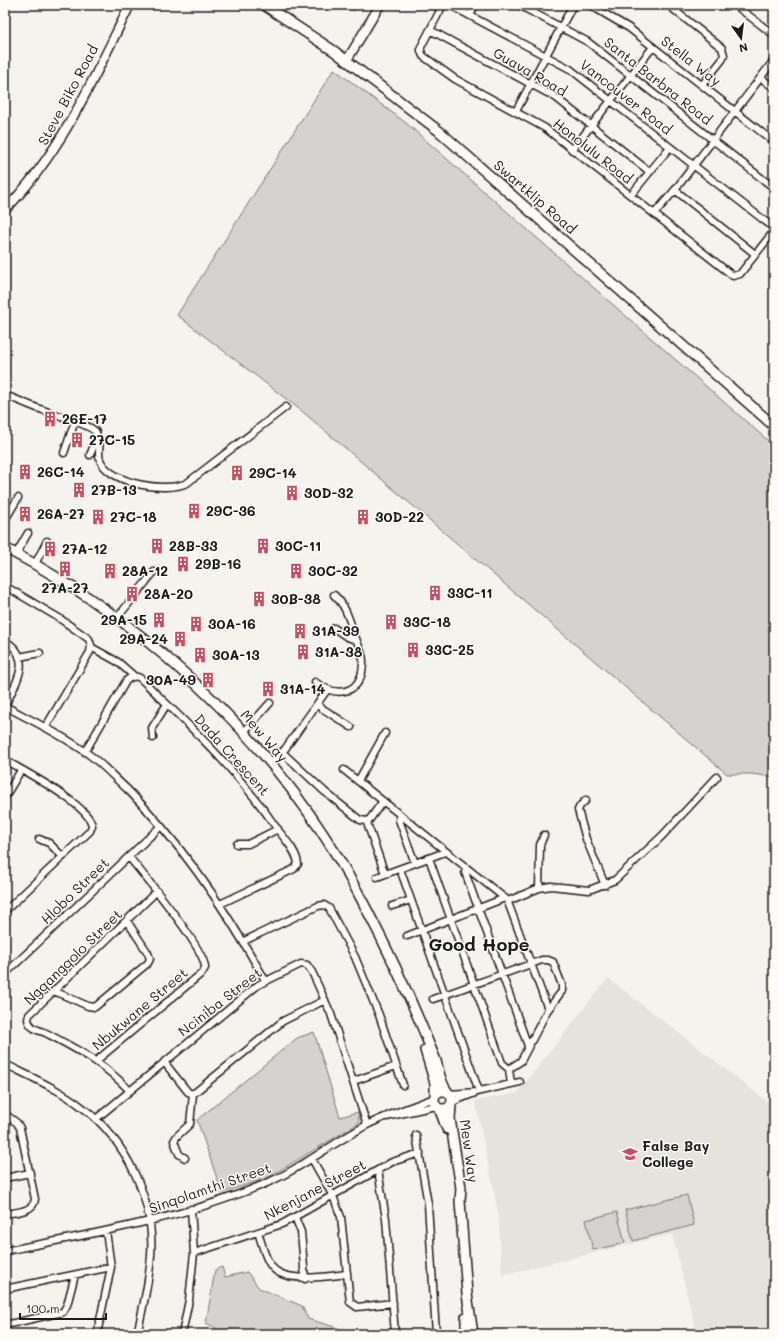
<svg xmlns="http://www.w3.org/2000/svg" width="779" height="1339" viewBox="0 0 779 1339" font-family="Mali,sans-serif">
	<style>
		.built { fill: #e4e3de }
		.green { fill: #d4d3cf; stroke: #787876 }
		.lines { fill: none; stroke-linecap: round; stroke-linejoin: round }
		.street-casing { stroke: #1c1c1c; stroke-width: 9 }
		.secondary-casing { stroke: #1c1c1c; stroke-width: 11 }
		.primary-casing { stroke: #1c1c1c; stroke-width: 12 }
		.street { stroke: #fdfcf7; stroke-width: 6 }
		.secondary { stroke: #fdfcf7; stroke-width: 8 }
		.primary { stroke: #fdfcf7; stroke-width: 9 }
		.labels { text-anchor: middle; stroke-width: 3; stroke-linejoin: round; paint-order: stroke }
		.street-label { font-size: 14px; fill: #1c1c1c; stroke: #fdfcf7 }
		.poi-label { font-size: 14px; font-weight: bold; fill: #1c1c1c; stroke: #fdfcf7; text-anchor: start }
		.district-label { font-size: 18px; font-weight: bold; fill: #1c1c1c; stroke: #fdfcf7 }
	</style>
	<rect width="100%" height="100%" fill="#f4f3ee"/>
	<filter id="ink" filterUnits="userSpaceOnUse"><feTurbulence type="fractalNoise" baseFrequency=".025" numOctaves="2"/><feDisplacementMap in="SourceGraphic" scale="8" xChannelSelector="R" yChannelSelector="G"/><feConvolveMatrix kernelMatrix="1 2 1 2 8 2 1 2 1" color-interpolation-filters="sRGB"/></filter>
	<g filter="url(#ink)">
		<path class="built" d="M608,978L774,1107V1334H697L672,1234L502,1275L498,1211L475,1101L517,1093Z"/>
		<path class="green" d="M334,69L406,123L774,446V777L751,774H727L303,412L177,315Z
			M314,1032L340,1117L358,1112L359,1123L267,1178L222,1193L197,1120L297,1038Z
			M687,1195L694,1225L633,1241L625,1210Z
			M617,1212L625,1243L593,1250L586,1220Z
			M222,1267L225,1277L247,1272L259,1288L302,1306L308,1319L345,1330L349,1334H214L216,1328L206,1323L215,1270Z"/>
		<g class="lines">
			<g class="street-casing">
				<path id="street" d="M351,5L353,6
					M434,5L441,9
					M443,5L421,47V51L423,56L455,79L545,128L733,276L740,274L774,231
					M450,5L570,69L774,228
					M519,5L588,42L774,188
					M590,5L629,28L774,142
					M668,5L722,48L724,55L722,60L702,85
					M735,5L774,35
					M470,16L475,5
					M430,30L555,97L650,172
					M761,78L774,88
					M516,111L573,5
					M572,150L653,47
					M675,190L755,254
					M631,195L670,147
					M654,214L675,190L774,60
					M5,395L37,408L75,421L64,453
					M75,421C100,432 101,429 90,455
					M98,438C102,444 96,454 101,462C113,484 165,493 187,483L286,407
					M5,520L18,498
					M16,554L28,533
					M35,564L47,541
					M5,586L59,618L89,639L91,645L90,652L45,728
					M117,618L154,572
					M334,628L347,637L356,640
					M5,641C34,657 16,684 5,705
					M91,647L118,662L134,676
					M19,657L40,653
					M315,682C338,699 363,694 363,661C363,654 359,648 357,641C350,625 348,607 334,595
					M317,705L351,727
					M5,706C34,722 65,736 91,756C104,766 115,778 127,789C183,845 227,911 265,980
					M244,732L270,703
					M153,738L152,728L167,704
					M85,752L126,681C130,677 135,675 140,678C191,727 238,771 278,830C285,839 297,852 298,864L294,869L220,904
					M282,752L325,792L360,820L367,821
					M5,760C23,771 90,805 92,826L90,831L5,911
					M270,764L285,749L327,690
					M344,770L507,900L548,1009
					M358,781L385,733
					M5,797L21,770
					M586,800L580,806L578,810L586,839L605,885
					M383,801L367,823L385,874
					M400,815L399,820L415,863
					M39,839L49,843L63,857
					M237,844H248L278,829
					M429,858L502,1063L509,1069
					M466,868L465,872L528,1046
					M400,869L479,1091
					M377,877L445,852
					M539,888L540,845L544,835
					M508,901L539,888L551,886L589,890L615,880L662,836L717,777
					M392,906L411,900
					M407,936L505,898
					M244,941L318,906L324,905L329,908L355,957L379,1015L403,1085
					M5,974L161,826
					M54,991L88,1006L95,1007L148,963L150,959L148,953L127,921
					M433,999L542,960H548L553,962L562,985V991L547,1011L521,1061L509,1069L511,1084
					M96,1061L202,973L205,968C206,950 143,874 129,857
					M164,1062L188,1092L193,1094
					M5,1064C31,1077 59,1089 82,1107C126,1140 155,1200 151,1256C149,1283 143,1308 137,1334
					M354,1081L396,1066
					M129,1090C104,1063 78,1050 46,1033C38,1030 29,1028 28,1019L29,1015L157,891
					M193,1094L283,1021L325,1000
					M450,1094L476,1092L520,1082
					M452,1102L475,1093
					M5,1114L17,1123L20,1128L35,1199C34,1212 16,1212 5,1214
					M386,1117L436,1106
					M96,1119L258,985L301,964L307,965L312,972L331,1014L367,1125
					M416,1135L428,1204L436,1334
					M185,1158L179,1154L174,1141L177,1136L190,1124L193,1094
					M312,1159L333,1196L341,1217L350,1302L357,1307L393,1303
					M378,1170L386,1219L395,1334
					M5,1178L30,1173
					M295,1217L301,1232L305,1279
					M258,1232C262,1243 264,1258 272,1267C285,1284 328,1276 347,1274
					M5,1251C91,1234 181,1219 262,1185C299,1170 331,1144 367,1125C389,1114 411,1107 434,1098
					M194,1253L282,1224L392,1162L420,1153
					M5,1289L111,1267
					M5,1325L63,1312L67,1305L75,1275
					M97,1334L111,1267L106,1231
					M182,1334L189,1300L194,1253L191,1209"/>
			</g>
			<g class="secondary-casing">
				<path id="secondary" d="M347,60L380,5
					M5,210C63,150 93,79 130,5"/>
			</g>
			<g class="primary-casing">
				<path id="primary" d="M264,5L334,51L439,131L774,426
					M5,548C157,627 290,757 367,910C388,950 408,993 425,1034C428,1043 433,1052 436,1061C439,1071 440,1082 447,1091
					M425,1050L435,1083V1094
					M434 1100a9 9 0 1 1 18 0a9 9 0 1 1-18 0Z
					M451,1105L450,1119L461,1188L460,1201L467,1294L473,1334
					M439,1108L447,1129
					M466,1317V1334"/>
			</g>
			<use href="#street" class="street"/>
			<use href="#secondary" class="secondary"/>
			<use href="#primary" class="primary"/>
		</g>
	</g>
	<defs>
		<g id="building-bare" transform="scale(1.2)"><path d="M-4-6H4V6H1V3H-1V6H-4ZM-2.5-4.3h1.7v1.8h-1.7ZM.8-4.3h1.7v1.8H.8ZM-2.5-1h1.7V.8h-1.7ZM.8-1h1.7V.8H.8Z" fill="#d1495b" stroke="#fdfcf7" stroke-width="2.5" paint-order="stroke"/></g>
		<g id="school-bare" transform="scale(1.2)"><path d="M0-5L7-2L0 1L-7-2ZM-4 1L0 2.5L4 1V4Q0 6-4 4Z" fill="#d1495b" stroke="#fdfcf7" stroke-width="2.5" paint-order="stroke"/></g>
	</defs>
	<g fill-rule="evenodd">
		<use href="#building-bare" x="50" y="419"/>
		<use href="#building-bare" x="77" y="440"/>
		<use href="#building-bare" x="25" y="472"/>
		<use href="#building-bare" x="237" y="473"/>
		<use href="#building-bare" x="79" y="490"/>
		<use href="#building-bare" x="292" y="493"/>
		<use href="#building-bare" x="194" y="511"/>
		<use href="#building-bare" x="25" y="514"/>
		<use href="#building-bare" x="98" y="517"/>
		<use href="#building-bare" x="363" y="517"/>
		<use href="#building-bare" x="157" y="546"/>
		<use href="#building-bare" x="263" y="546"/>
		<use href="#building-bare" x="50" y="549"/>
		<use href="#building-bare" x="183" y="564"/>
		<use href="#building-bare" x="65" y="569"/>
		<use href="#building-bare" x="110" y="571"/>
		<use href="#building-bare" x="296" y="571"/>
		<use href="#building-bare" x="435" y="593"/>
		<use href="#building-bare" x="132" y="594"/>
		<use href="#building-bare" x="259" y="599"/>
		<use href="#building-bare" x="159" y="620"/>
		<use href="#building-bare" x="391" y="622"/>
		<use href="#building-bare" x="196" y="624"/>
		<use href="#building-bare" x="300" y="631"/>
		<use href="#building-bare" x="180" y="639"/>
		<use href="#building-bare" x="413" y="650"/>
		<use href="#building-bare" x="303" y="652"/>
		<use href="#building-bare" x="200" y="655"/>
		<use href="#building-bare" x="208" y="680"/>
		<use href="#building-bare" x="268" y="689"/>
		<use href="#school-bare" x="630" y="1154"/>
	</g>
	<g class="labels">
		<g class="street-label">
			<text transform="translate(691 61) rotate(38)" y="5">Stella Way</text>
			<text transform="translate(530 72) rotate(30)" y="5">Guava Road</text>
			<text transform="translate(658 81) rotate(38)" y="5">Santa Barbra Road</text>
			<text transform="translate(68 95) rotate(-62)" y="5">Steve Biko Road</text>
			<text transform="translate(626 97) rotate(38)" y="5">Vancouver Road</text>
			<text transform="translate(593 151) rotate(38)" y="5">Honolulu Road</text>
			<text transform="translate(535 197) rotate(41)" y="5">Swartklip Road</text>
			<text transform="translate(264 736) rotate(49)" y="5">Mew Way</text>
			<text transform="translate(232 755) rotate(48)" y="5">Dada Crescent</text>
			<text transform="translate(75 891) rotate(-44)" y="5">Hlobo Street</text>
			<text transform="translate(73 957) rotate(-44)" y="5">Ngqangqolo Street</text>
			<text transform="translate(220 1002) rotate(-38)" y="5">Nciniba Street</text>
			<text transform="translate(140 1009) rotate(-40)" y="5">Nbukwane Street</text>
			<text transform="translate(469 1151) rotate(82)" y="5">Mew Way</text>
			<text transform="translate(210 1188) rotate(-19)" y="5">Sinqolamthi Street</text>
			<text transform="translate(315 1190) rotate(-28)" y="5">Nkenjane Street</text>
		</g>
		<g class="poi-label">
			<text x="62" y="424">26E-17</text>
			<text x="89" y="445">27C-15</text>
			<text x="37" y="477">26C-14</text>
			<text x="249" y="478">29C-14</text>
			<text x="91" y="495">27B-13</text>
			<text x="304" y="498">30D-32</text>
			<text x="206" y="516">29C-36</text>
			<text x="37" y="519">26A-27</text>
			<text x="110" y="522">27C-18</text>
			<text x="375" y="522">30D-22</text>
			<text x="169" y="551">28B-33</text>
			<text x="275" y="551">30C-11</text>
			<text x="62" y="554">27A-12</text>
			<text x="195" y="569">29B-16</text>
			<text x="122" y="576">28A-12</text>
			<text x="308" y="576">30C-32</text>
			<text x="65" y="593" text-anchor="middle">27A-27</text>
			<text x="447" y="598">33C-11</text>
			<text x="144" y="599">28A-20</text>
			<text x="271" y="604">30B-38</text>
			<text x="147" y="625" text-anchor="end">29A-15</text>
			<text x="403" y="627">33C-18</text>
			<text x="208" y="629">30A-16</text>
			<text x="312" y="636">31A-39</text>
			<text x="168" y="644" text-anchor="end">29A-24</text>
			<text x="425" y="655">33C-25</text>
			<text x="315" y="657">31A-38</text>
			<text x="212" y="660">30A-13</text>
			<text x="196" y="685" text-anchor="end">30A-49</text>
			<text x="280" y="694">31A-14</text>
			<text x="642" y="1151">False Bay<tspan x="642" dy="16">College</tspan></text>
		</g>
		<g class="district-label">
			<text x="479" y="951">Good Hope</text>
		</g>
	</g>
	<rect width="779" height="1339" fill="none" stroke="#fdfcf7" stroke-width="20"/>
	<rect x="10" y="10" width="759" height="1319" fill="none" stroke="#1c1c1c" stroke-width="1.5" filter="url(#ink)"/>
	<g transform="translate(741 38) rotate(166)" stroke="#fdfcf7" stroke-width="3" paint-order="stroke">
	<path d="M0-3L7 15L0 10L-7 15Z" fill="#1c1c1c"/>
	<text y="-6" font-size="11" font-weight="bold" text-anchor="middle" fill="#1c1c1c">N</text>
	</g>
	<path d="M20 1313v6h86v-6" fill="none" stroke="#1c1c1c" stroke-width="2"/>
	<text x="26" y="1313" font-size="12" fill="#1c1c1c" stroke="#fdfcf7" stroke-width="3" paint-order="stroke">100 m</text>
</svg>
